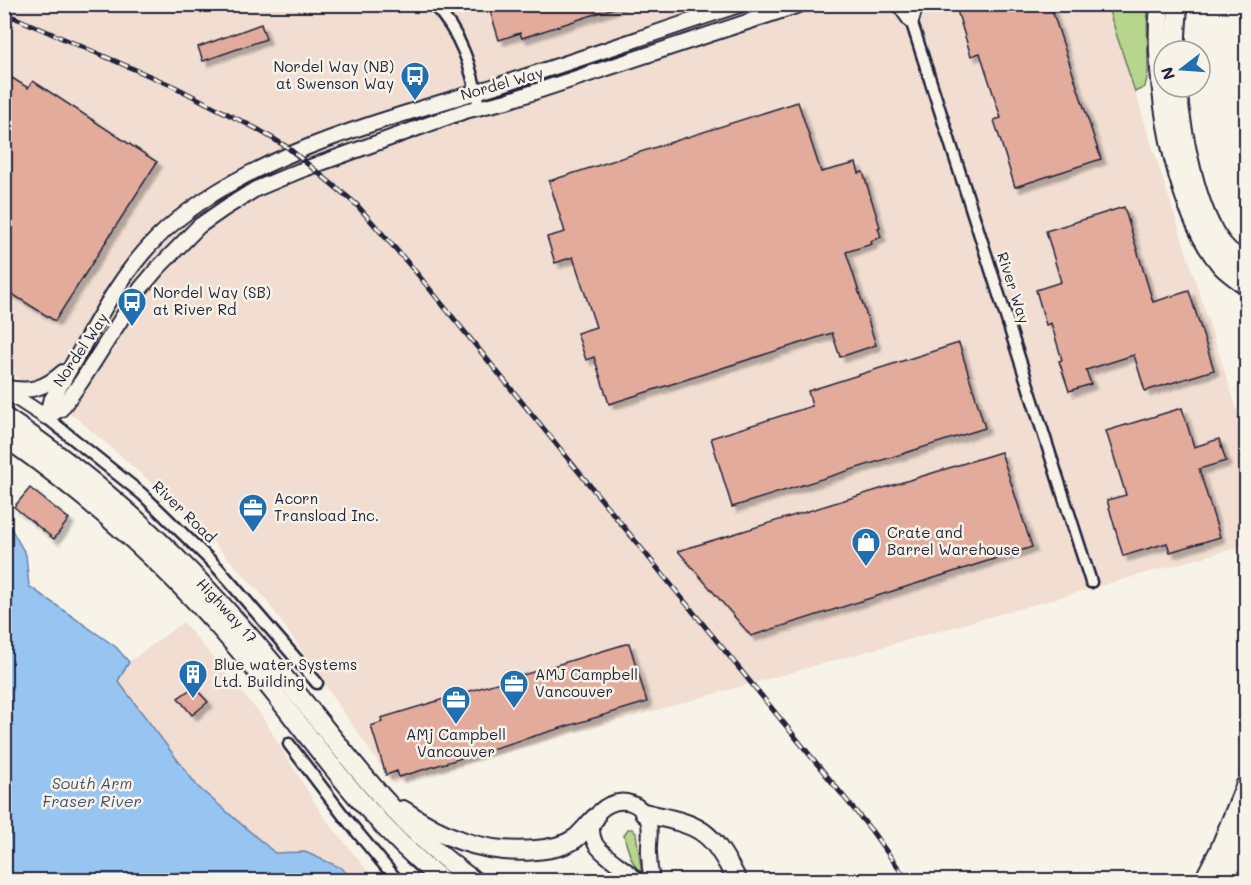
<svg xmlns="http://www.w3.org/2000/svg" width="1251" height="885" viewBox="0 0 1251 885" font-family="Mali,sans-serif">
	<style>
		.built { fill: #f1ddd1 }
		.green { fill: #b8d58e; stroke: #6d7c64; stroke-width: 1.5 }
		.water { fill: #97c4f1; stroke: #6883a8; stroke-width: 1.5 }
		.building { fill: #e3ab9c; stroke: #22223b; stroke-width: 1.5; filter: url(#shadow) }
		.lines { fill: none; stroke-linecap: round; stroke-linejoin: round }
		.street-casing { stroke: #22223b; stroke-width: 15 }
		.secondary-casing { stroke: #22223b; stroke-width: 18 }
		.highway-casing { stroke: #22223b; stroke-width: 22 }
		.street { stroke: #f7f3e8; stroke-width: 10 }
		.secondary { stroke: #f7f3e8; stroke-width: 14 }
		.highway { stroke: #f7f3e8; stroke-width: 18 }
		.rail-casing { stroke: #22223b; stroke-width: 5 }
		.rail { stroke: #f7f3e8; stroke-width: 3; stroke-dasharray: 9; stroke-linecap: butt }
		.labels { text-anchor: middle; stroke-width: 5; stroke-linejoin: round; paint-order: stroke }
		.poi-label { font-size: 15px; fill: #22223b; stroke: #f7f3e8; text-anchor: start }
		.street-label { font-size: 15px; fill: #22223b; stroke: #f7f3e8 }
		.water-label { font-size: 16px; font-style: italic; fill: #455372; stroke: #f7f3e8 }
	</style>
	<defs>
		<filter id="shadow"><feDropShadow dx="5" dy="5" stdDeviation="1.5" flood-color="#0004"/></filter>
	</defs>
	<rect width="100%" height="100%" fill="#f7f3e8"/>
	<filter id="ink" filterUnits="userSpaceOnUse"><feTurbulence type="fractalNoise" baseFrequency=".0167" numOctaves="2"/><feDisplacementMap in="SourceGraphic" scale="12" xChannelSelector="R" yChannelSelector="G"/><feConvolveMatrix kernelMatrix="1 2 1 2 8 2 1 2 1" color-interpolation-filters="sRGB"/></filter>
	<g filter="url(#ink)">
		<path class="built" d="M4,5H1107L1246,438V545L393,784L265,598L185,512L79,420L5,370Z
			M183,622L261,715L323,816L375,880H352L342,867L305,852L276,853L198,788L118,681L129,662Z"/>
		<path class="green" d="M1107,5H1147L1148,73L1145,87L1135,92Z
			M628,829H632L636,833L642,874C632,866 627,848 624,835Z"/>
		<path class="water" d="M4,521L8,523L26,555L29,586L116,647L129,662L118,681L198,787L275,853L305,852L342,868L352,880H5Z"/>
		<path class="building" d="M488,4H620V6L522,38L520,33L499,40Z
			M963,4H1050L1101,159L1015,187L994,120L1001,118L980,53L971,56L956,7Z
			M261,24L266,39L203,61L198,47Z
			M4,73L28,88L33,81L157,162L55,321L4,289Z
			M798,102L821,172L856,163L859,173L863,172L880,227L878,228L881,237L871,241L872,244L846,252L876,345L840,357L832,333L609,404L594,357L586,360L577,333L596,327L573,257L555,263L547,237L565,232L549,181Z
			M1124,207L1153,302L1189,291L1214,370L1145,391L1134,355L1086,370L1091,384L1069,391L1059,361L1062,360L1051,323L1046,325L1036,290L1061,282L1046,231Z
			M959,343L985,428L732,507L711,438L812,406L808,391Z
			M1182,408L1194,447L1219,439L1226,461L1199,469L1220,537L1170,552L1167,543L1123,556L1107,500L1126,495L1106,431Z
			M1001,452L1032,547L751,636L678,551Z
			M30,488L69,519L54,539L14,507Z
			M629,643L647,702L399,777L397,771L386,775L371,726L382,722L381,718Z
			M194,687L208,702L192,715L178,698Z"/>
		<g class="lines">
			<g class="street-casing">
				<path id="street" d="M433,4C461,33 472,68 479,107
					M909,14L1091,582
					M46,417L142,494L217,567L317,683
					M289,744L343,815L397,880"/>
			</g>
			<g class="secondary-casing">
				<path id="secondary" d="M899,4L911,21
					M911,21L916,4
					M4,387C30,393 44,389 63,372
					M4,390L46,417
					M46,417L61,409L81,382L141,288L158,268L199,226L225,208L256,189L299,171L465,111L507,101L802,4
					M46,417L50,402C85,348 110,285 156,239C242,153 391,119 505,83C584,58 663,30 742,4
					M637,880C626,868 601,855 595,843C579,808 632,783 648,820C652,831 648,842 649,853C649,862 650,871 652,880"/>
			</g>
			<g class="highway-casing">
				<g id="highway">
					<path d="M1160,4C1153,77 1173,208 1221,265C1228,273 1238,279 1246,285"/>
					<path d="M1175,51L1178,4"/>
					<path d="M1177,87C1181,129 1196,215 1224,246C1230,254 1238,258 1246,262"/>
					<path id="s1" d="M4,417C105,483 191,566 268,658C334,736 389,821 473,880"/>
					<path d="M4,437C32,455 58,476 84,497C148,550 207,609 259,674C317,746 369,822 442,880"/>
					<path d="M403,810C443,838 486,855 536,850C549,849 565,846 576,838C583,832 589,824 595,818"/>
					<path d="M644,813C702,826 709,827 737,880"/>
					<path d="M1204,880L1219,851L1246,784"/>
					<path d="M1225,880L1246,822"/>
					<path d="M1242,880L1246,869"/>
				</g>
			</g>
			<use href="#street" class="street"/>
			<use href="#secondary" class="secondary"/>
			<use href="#highway" class="highway"/>
			<g class="rail-casing">
				<path id="rail" d="M4,13L173,86L257,129L287,147L356,204L415,271L871,830L907,880"/>
			</g>
			<use href="#rail" class="rail"/>
		</g>
	</g>
	<defs>
		<g id="bus-pin" transform="scale(1.5)"><path d="M0 17L-7.5 6A9.5 9.5 0 1 1 7.5 6Z" fill="#1f6fb2" stroke="#f7f3e8"/><path d="M-5-6H5V4H4V6H2V4H-2V6H-4V4H-5ZM-3.5-4V0h7V-4ZM-3.5 1.2v1.5H-2V1.2ZM2 1.2v1.5H3.5V1.2Z" fill="#fff"/></g>
		<g id="office-pin" transform="scale(1.5)"><path d="M0 17L-7.5 6A9.5 9.5 0 1 1 7.5 6Z" fill="#1f6fb2" stroke="#f7f3e8"/><path d="M-6-3h4V-5.5h4V-3h4V5H-6ZM-1-4.5V-3h2v-1.5ZM-6 0V1H6V0Z" fill="#fff"/></g>
		<g id="shop-pin" transform="scale(1.5)"><path d="M0 17L-7.5 6A9.5 9.5 0 1 1 7.5 6Z" fill="#1f6fb2" stroke="#f7f3e8"/><path d="M-5-2.5h2.3a2.7 3.5 0 0 1 5.4 0H5L5.5 6h-11ZM-1.5-2.5h3a1.5 2.3 0 0 0-3 0Z" fill="#fff"/></g>
		<g id="building-pin" transform="scale(1.5)"><path d="M0 17L-7.5 6A9.5 9.5 0 1 1 7.5 6Z" fill="#1f6fb2" stroke="#f7f3e8"/><path d="M-4-6H4V6H1V3H-1V6H-4ZM-2.5-4.3h1.7v1.8h-1.7ZM.8-4.3h1.7v1.8H.8ZM-2.5-1h1.7V.8h-1.7ZM.8-1h1.7V.8H.8Z" fill="#fff"/></g>
	</defs>
	<g fill-rule="evenodd">
		<use href="#bus-pin" x="415" y="76"/>
		<use href="#bus-pin" x="132" y="302"/>
		<use href="#office-pin" x="253" y="508"/>
		<use href="#shop-pin" x="866" y="542"/>
		<use href="#building-pin" x="193" y="674"/>
		<use href="#office-pin" x="514" y="684"/>
		<use href="#office-pin" x="456" y="700"/>
	</g>
	<g class="labels">
		<g class="poi-label">
			<text x="394" y="72" text-anchor="end">Nordel Way (NB)<tspan x="394" dy="17">at Swenson Way</tspan></text>
			<text x="153" y="298">Nordel Way (SB)<tspan x="153" dy="17">at River Rd</tspan></text>
			<text x="274" y="504">Acorn<tspan x="274" dy="17">Transload Inc.</tspan></text>
			<text x="887" y="538">Crate and<tspan x="887" dy="17">Barrel Warehouse</tspan></text>
			<text x="214" y="670">Blue water Systems<tspan x="214" dy="17">Ltd. Building</tspan></text>
			<text x="535" y="680">AMJ Campbell<tspan x="535" dy="17">Vancouver</tspan></text>
			<text x="456" y="740" text-anchor="middle">AMj Campbell<tspan x="456" dy="17">Vancouver</tspan></text>
		</g>
		<g class="street-label">
			<text transform="translate(502 84) rotate(-16)" y="5">Nordel Way</text>
			<text transform="translate(1013 288) rotate(72)" y="5">River Way</text>
			<text transform="translate(81 350) rotate(-56)" y="5">Nordel Way</text>
			<text transform="translate(184 512) rotate(44)" y="5">River Road</text>
			<text dy="5" stroke="none"><textPath href="#s1" startOffset="296">Highway 17</textPath></text>
		</g>
		<g class="water-label">
			<text x="92" y="789">South Arm<tspan x="92" dy="18">Fraser River</tspan></text>
		</g>
	</g>
	<rect width="1251" height="885" fill="none" stroke="#f7f3e8" stroke-width="24"/>
	<rect x="12" y="12" width="1227" height="861" fill="none" stroke="#22223b" stroke-width="2" filter="url(#ink)"/>
	<g transform="translate(1182 69) rotate(253)"><circle r="28" fill="#f7f3e8" stroke="#a29fa3" stroke-width="1.5"/>
	<path d="M0-4.5L10 22L0 15L-10 22Z" fill="#1f6fb2"/>
	<text y="-9" font-size="16" font-weight="bold" text-anchor="middle" fill="#22223b">N</text>
	</g>
</svg>
